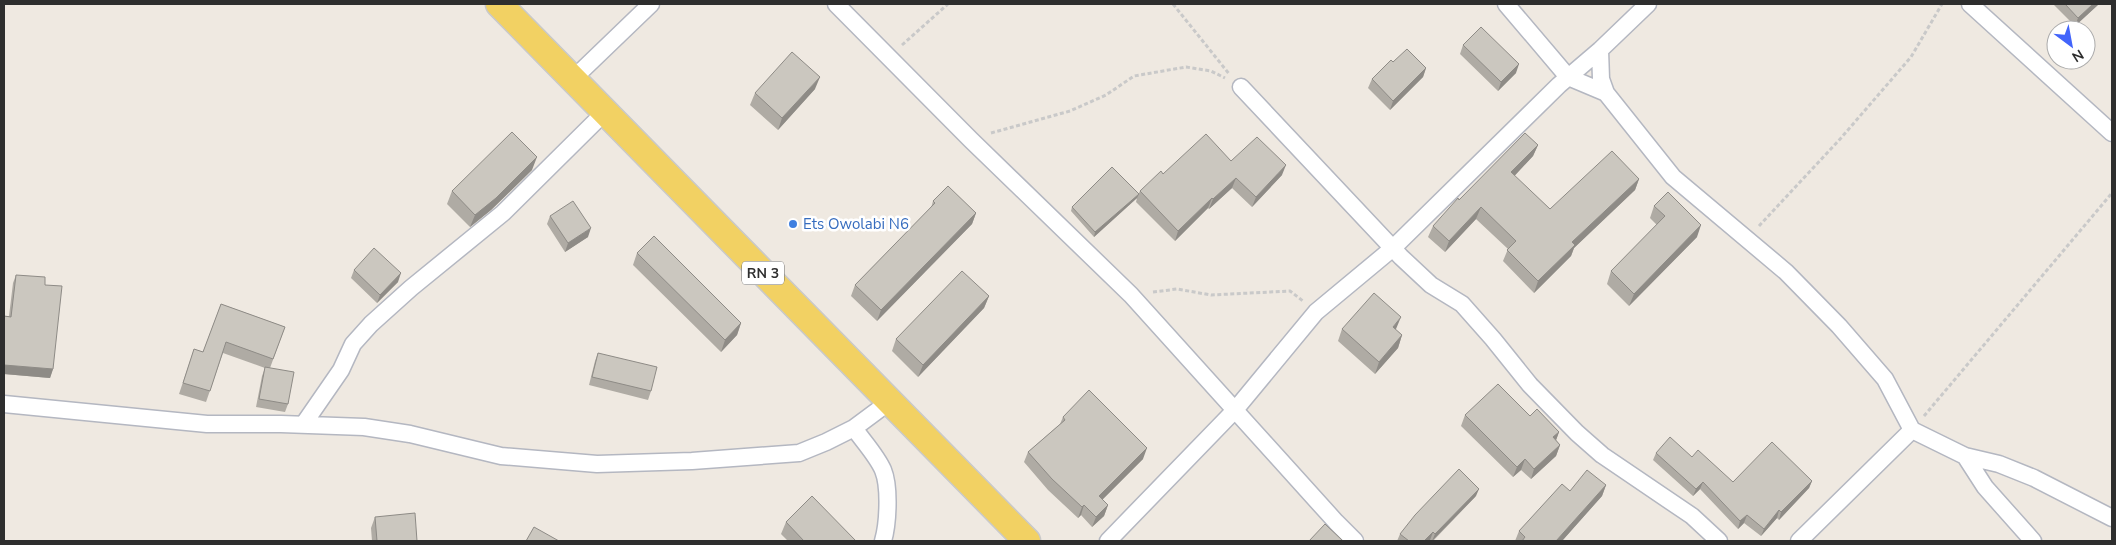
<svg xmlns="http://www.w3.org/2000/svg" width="2116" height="545" viewBox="0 0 2116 545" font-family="'Nunito Sans',sans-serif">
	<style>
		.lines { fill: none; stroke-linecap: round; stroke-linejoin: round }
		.minor-casing { stroke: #b4b7c1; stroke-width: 19 }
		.primary-casing { stroke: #c9c9c9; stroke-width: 29 }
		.path { stroke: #c9c9c9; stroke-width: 3; stroke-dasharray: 4 2.5; stroke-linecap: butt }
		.minor { stroke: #fff; stroke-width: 16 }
		.primary { stroke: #f2d163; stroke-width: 26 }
		.wall { fill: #afaba4 }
		.shaded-wall { fill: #8e8b86 }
		.building { fill: #cbc7bf; stroke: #8e8b86 }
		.shop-dot { fill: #3f7fe0; stroke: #fff; stroke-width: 2 }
		.labels { text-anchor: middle; stroke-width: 5; stroke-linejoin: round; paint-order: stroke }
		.shield { fill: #fff; stroke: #6d6d6d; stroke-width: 1 }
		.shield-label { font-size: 14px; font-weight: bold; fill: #2e2e2e }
		.shop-label { font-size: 15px; fill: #366cbe; stroke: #fff; text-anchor: start }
	</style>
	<rect width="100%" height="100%" fill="#efe9e1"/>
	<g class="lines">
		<g class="minor-casing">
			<path id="minor" d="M836,4L971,140L1131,295L1336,522L1355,541
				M1506,4L1568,77L1606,93
				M1970,4L2112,133
				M1600,50L1601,79L1606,93L1673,177L1786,272L1839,326L1885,379L1912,430L1965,456L1999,464L2034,478L2112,518
				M573,79L651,4
				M1241,87L1401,257L1431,285L1462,304L1493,339L1530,385L1577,433L1602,455L1692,516L1719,541
				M4,404L207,424H281L364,427L410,434L501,456L597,464L692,461L799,453L826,442L854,428L889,402
				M303,425L341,370L353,344L371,324L411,288L503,213L605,112
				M854,428C863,441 877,456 883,470C890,487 888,524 883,541
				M1965,456L1985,487L2033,541
				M1108,541L1235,410L1316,312L1393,248L1559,85L1600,50L1648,4
				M1799,541L1912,430"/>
		</g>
		<g class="primary-casing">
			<path id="primary" d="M499,4L1027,541"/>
		</g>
		<path class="path" d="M1173,4L1230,75
			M902,45L948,4
			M991,133L1070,111L1106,95L1134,76L1186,67L1211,71L1225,78
			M1759,226L1841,138L1911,57L1942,4
			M1153,292L1177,289L1211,295L1290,291L1303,301
			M1924,416L2112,193"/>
		<use href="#minor" class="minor"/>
		<use href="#primary" class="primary"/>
	</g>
	<path class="wall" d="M2053,4H2099L2075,26Z
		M1463,45L1516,73L1498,91L1460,54Z
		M1393,62L1426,68L1423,77L1390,110L1368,88L1372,79Z
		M815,89L778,130L750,105L755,93Z
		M1538,145L1533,156L1514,176L1550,209L1639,179L1635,190L1574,248L1571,256L1534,293L1503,261L1508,249L1476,219L1445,252L1428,237L1433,226L1459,200Z
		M1231,161L1282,175L1252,207L1232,188L1209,209L1208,208L1175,241L1136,202L1137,198L1094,237L1071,211L1072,207L1139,193L1140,191L1163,174Z
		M532,170L491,210L470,227L447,204L452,191Z
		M933,201L976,213L972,224L877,321L851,296L855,285L931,208Z
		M1654,206L1697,237L1629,306L1607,284L1611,271L1657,225L1650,218Z
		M550,216L588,237L565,252L547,224Z
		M637,253L741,323L737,335L721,352L633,265Z
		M354,270L398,282L377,303L351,278Z
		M16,275L45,285L53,369L50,378L4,374V316H9L13,283Z
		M989,296L984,308L918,377L892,351L896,339Z
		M221,304L285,327L270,368L288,404L285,412L256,407L262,376L265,368L223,353L206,402L179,394L194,349L203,352Z
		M1342,329L1396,330L1402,335L1398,348L1375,374L1338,341Z
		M598,353L651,391L648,400L589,385L595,361Z
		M1465,415L1530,416L1559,432L1556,440L1560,445L1556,456L1531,479L1521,470L1513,477L1461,426Z
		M1063,417L1143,459L1102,500L1108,505L1104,516L1092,527L1081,515L1078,518L1048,490L1024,462L1028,452L1060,424Z
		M1656,453L1692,457L1733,482L1812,481L1809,488L1779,520L1777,518L1761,536L1744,523L1738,529L1700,489L1693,496L1653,460Z
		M1606,485L1602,496L1562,541H1515L1519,531L1570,491Z
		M1476,496L1433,541L1430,540L1429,541H1397L1400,534Z
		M375,517L417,541H372L371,528Z
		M786,522L856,541H788L781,534Z"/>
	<path class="shaded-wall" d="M2093,4H2099L2075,26L2078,18Z
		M1519,64L1516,73L1498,91L1501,82Z
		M1426,68L1423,77L1390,110L1393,101Z
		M820,77L815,89L778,130L782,118Z
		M1538,145L1533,156L1507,184L1511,172Z
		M537,157L532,170L491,210L470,227L475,215Z
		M1286,165L1282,175L1252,207L1256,197Z
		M1236,178L1232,188L1209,209L1213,199Z
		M1639,179L1635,190L1574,248L1571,256L1534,293L1538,281L1572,242Z
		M1139,194L1137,198L1094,237L1095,232Z
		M1212,198L1208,208L1175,241L1178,231Z
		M1481,207L1476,219L1445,252L1449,241Z
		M976,213L972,224L877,321L881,310Z
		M1701,225L1697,237L1629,306L1634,294Z
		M591,228L588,237L565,252L568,243Z
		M401,273L398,282L377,303L380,295Z
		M989,296L984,308L918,377L923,365Z
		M1401,317L1396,329L1388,339L1393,327Z
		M741,323L737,335L721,352L725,340Z
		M1402,335L1398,348L1375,374L1379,362Z
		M4,365L53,369L50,378L4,374Z
		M1559,432L1555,443L1553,437Z
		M1560,445L1556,456L1531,479L1534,469Z
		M1147,448L1143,459L1095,507L1099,496Z
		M1525,459L1521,470L1513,477L1517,467Z
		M1812,481L1809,488L1779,520L1781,512Z
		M1703,482L1700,489L1693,496L1696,489Z
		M1606,485L1602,496L1562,541H1556Z
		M1479,489L1476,496L1432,541L1435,534Z
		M1084,505L1081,515L1078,518L1082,507Z
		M1108,505L1104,516L1092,527L1096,517Z
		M1779,510L1777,518L1761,536L1764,529Z
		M1747,515L1744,523L1738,529L1740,521Z
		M1433,532L1430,540L1429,541H1424Z"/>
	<path class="building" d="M2065,4H2093L2078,18Z
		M1481,27L1519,64L1501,82L1463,45Z
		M1407,49L1426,68L1393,101L1372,79L1391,60L1393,62Z
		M792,52L820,77L782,118L755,93Z
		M512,132L537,157L496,198L475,215L452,191Z
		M1525,133L1538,145L1511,172L1550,209L1612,151L1639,179L1572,242L1575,245L1538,281L1507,250L1516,241L1481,207L1449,241L1433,226L1458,198L1459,200Z
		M1206,134L1231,161L1257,137L1286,165L1256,197L1236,178L1213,199L1212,198L1178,231L1140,191L1161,171L1163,174Z
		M1112,167L1139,194L1095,232L1072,207Z
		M948,186L976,213L881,310L855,285L935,203L933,201Z
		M1668,192L1701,225L1634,294L1611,271L1665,216L1654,206Z
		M573,201L591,228L568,243L550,216Z
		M654,236L741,323L725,340L637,253Z
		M374,248L401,273L380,295L354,270Z
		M962,271L989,296L923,365L896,339Z
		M16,275L45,277V285L62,286L53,369L4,365V316L11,317Z
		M1374,293L1401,317L1393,327L1402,335L1379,362L1342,329Z
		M221,304L285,327L273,359L226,342L210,391L183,383L194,349L203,352Z
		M598,353L657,367L651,391L592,377Z
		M265,367L294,372L288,404L259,399Z
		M1498,384L1530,416L1537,409L1559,432L1553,437L1560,445L1534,469L1525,459L1517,467L1465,415Z
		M1089,390L1147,448L1099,496L1108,505L1096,517L1084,505L1082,507L1052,479L1028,452L1065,420L1063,417Z
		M1670,437L1692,457L1698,450L1733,482L1772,442L1812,481L1781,512L1779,510L1764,529L1747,515L1740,521L1703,482L1696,489L1656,453Z
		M1459,469L1479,489L1435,534L1433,532L1424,541H1409L1400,534L1415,515Z
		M1587,470L1606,485L1556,541H1522L1525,537L1519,531L1562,484L1570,491Z
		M812,496L856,541H804L786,522Z
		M415,513L417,541H377L375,517Z
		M1325,524L1343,541H1309Z
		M534,527L559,541H526Z"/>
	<circle class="shop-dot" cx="793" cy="224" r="5"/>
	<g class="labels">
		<rect class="shield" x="742" y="261.5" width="42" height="23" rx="4"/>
		<g class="shield-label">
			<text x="763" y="278">RN 3</text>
		</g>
		<g class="shop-label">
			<text x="803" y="229">Ets Owolabi N6</text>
		</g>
	</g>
	<rect width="2116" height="545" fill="none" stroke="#2e2e2e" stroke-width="10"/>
	<g transform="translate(2071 45) rotate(148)"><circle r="24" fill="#ffffff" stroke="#ababab"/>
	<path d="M0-4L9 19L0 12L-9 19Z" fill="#4264fb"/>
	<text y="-8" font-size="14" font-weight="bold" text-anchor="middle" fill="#2e2e2e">N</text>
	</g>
</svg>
